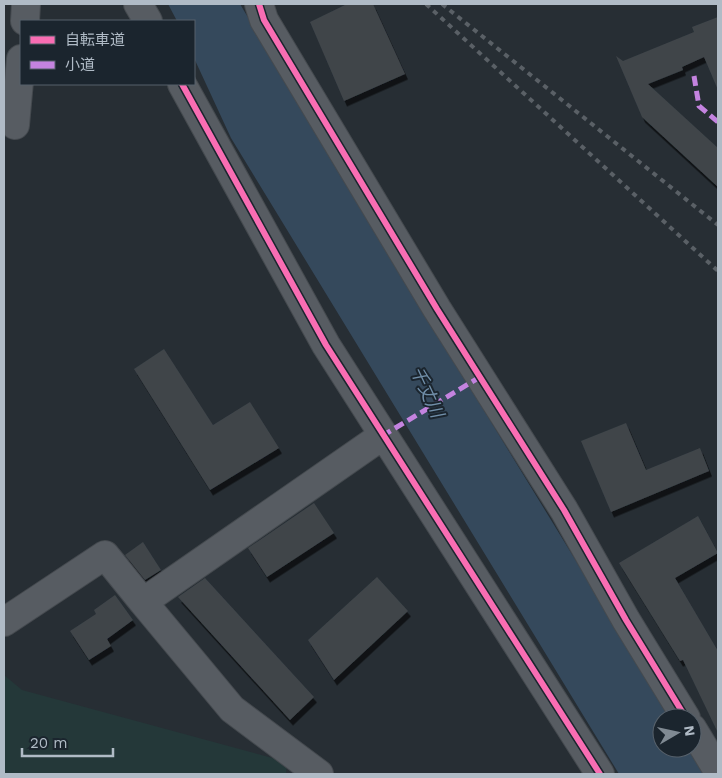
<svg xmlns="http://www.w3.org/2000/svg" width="722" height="778" viewBox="0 0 722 778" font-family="'Work Sans','Noto Sans JP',sans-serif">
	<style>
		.green { fill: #243839 }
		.water { fill: #35495c }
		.building { fill: #3f454a; filter: url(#shadow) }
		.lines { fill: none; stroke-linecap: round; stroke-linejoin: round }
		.minor-casing { stroke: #454a4f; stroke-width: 30 }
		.minor { stroke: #575c62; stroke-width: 28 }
		.rail { stroke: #5a6066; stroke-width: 4; stroke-dasharray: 5 5; stroke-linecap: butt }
		.quiet { stroke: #c483df; stroke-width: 5; stroke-dasharray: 10 5; stroke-linecap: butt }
		.cycleway-casing { stroke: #1b252e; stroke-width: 9 }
		.cycleway { stroke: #f96db3; stroke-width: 6 }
		.labels { text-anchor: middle; stroke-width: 4; stroke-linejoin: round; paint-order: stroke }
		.water-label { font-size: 18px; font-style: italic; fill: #718fa9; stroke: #1b252e }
	</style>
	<defs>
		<filter id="shadow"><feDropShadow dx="3" dy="5.5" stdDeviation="0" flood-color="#0009"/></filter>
	</defs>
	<rect width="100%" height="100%" fill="#272e34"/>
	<path class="green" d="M4,675L22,690L287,762L286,774H4Z"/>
	<path class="water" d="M168,4H240L419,304L672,718H662V748H690L706,774H619L231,138L194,58V21H177Z"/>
	<path class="building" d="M347,4H373L405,74L344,101L310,22Z
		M718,17V90L704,57L682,67L683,70L648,84L718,148V187L642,117L616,56L623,61L694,32L692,27Z
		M164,349L213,425L250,402L279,448L210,490L134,369Z
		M626,423L646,470L700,448L709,471L611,512L581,441Z
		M314,503L334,533L267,577L248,548Z
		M698,516L718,553L675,578L718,651V733L683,660L680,661L619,563Z
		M143,542L161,570L145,580L125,555Z
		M377,577L408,611L334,680L308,640Z
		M205,578L314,697L290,720L178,597Z
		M115,595L133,620L107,639L111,646L89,660L70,631L96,614L94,610Z"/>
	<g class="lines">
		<g class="minor-casing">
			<path id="minor" d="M138,4L148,21
				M259,4L264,20L437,309L564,510L626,620L686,718
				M25,21L26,4
				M182,84L326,345L600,774
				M15,125L21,59
				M4,622L105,555L143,602
				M692,728L718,771
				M319,774L232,709L143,602L382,436"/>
		</g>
		<use href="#minor" class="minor"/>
		<path class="rail" d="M426,4L718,271
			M442,4L718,225"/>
		<path class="quiet" d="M694,76L699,106L718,122
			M382,436L480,377"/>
		<g class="cycleway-casing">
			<path id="cycleway" d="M259,4L264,20L437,309L564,510L626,620L686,718
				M182,84L326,345L600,774"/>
		</g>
		<use href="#cycleway" class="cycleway"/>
	</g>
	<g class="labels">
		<g class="water-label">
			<text transform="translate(427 392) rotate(65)" y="6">千丈川</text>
		</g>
	</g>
	<rect width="722" height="778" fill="none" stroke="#b0bbc6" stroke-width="10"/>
	<rect x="20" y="20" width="175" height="65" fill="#1b252e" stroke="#57616b"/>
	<rect x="30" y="36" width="25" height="8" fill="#f96db3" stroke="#57616b"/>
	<text x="65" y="45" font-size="15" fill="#b0bbc6">自転車道</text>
	<rect x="30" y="61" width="25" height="8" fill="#c483df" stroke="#57616b"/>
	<text x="65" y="70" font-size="15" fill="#b0bbc6">小道</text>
	<g transform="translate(677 733) rotate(81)"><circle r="24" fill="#1b252e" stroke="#57616b"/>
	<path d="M0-4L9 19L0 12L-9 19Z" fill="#808a93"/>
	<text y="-8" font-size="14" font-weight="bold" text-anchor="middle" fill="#b0bbc6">N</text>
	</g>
	<path d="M22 748v8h91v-8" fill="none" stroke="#b0bbc6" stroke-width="2.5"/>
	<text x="30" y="748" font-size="15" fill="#b0bbc6" stroke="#1b252e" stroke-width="4" paint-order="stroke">20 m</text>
</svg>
